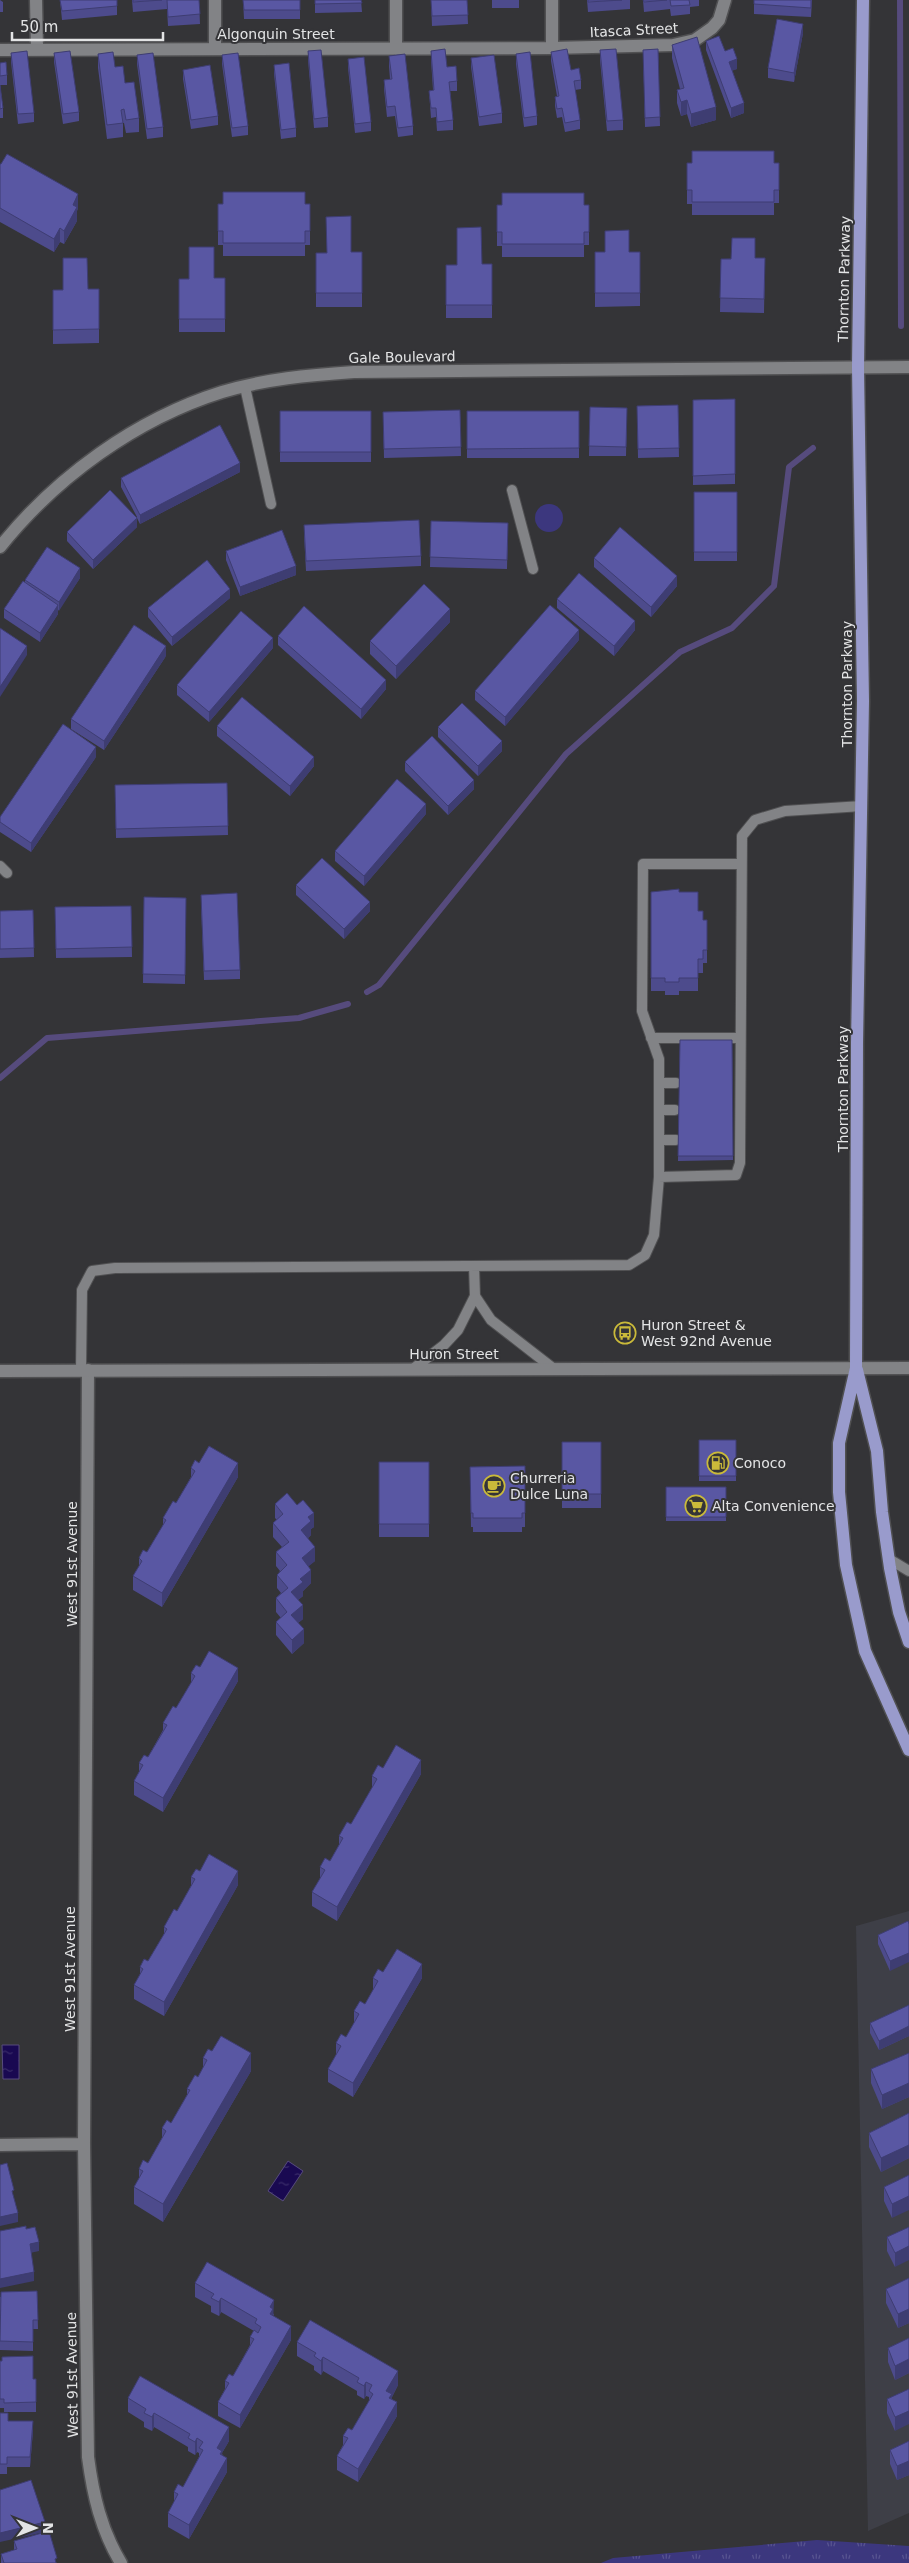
<svg xmlns="http://www.w3.org/2000/svg" width="909" height="2563" viewBox="0 0 909 2563" font-family="'DejaVu Sans',sans-serif">
	<style>
		.built { fill: #3e3f47 }
		.grass { fill: #3c377e }
		.park { fill: url(#park-tufts) }
		.water { fill: url(#water-ripples); stroke: #564b7d }
		.lines { fill: none; stroke-linecap: round; stroke-linejoin: round }
		.stream { stroke: #564b7d; stroke-width: 6 }
		.service-casing { stroke: #505052; stroke-width: 12 }
		.minor-casing { stroke: #505052; stroke-width: 15 }
		.secondary-casing { stroke: #505052; stroke-width: 15 }
		.primary-casing { stroke: #505052; stroke-width: 15 }
		.service { stroke: #828386; stroke-width: 10 }
		.minor { stroke: #828386; stroke-width: 12 }
		.secondary { stroke: #828386; stroke-width: 12 }
		.primary { stroke: #999bcc; stroke-width: 12 }
		.wall { fill: #4d4b8c }
		.shaded-wall { fill: #3e3d72 }
		.building { fill: #5957a3; stroke: #3e3d72 }
		.labels { text-anchor: middle; stroke-width: 4; stroke-linejoin: round; paint-order: stroke }
		.street-label { font-size: 14px; fill: #e3e4e5; stroke: #343437 }
		.poi-label { font-size: 14px; fill: #e3e4e5; stroke: #343437; text-anchor: start }
	</style>
	<defs>
		<pattern id="park-tufts" width="24" height="20" patternUnits="userSpaceOnUse" patternTransform="scale(1.25)"><rect width="24" height="20" fill="#3c377e"/><path d="M3 7l-1-3M5 7V3M7 7l1-3M15 17l-1-3M17 17v-4M19 17l1-3" fill="none" stroke="#585490"/></pattern>
		<pattern id="water-ripples" width="26" height="14" patternUnits="userSpaceOnUse" patternTransform="scale(1.25)"><rect width="26" height="14" fill="#190951"/><path d="M2 4q2-2 4 0t4 0M15 11q2-2 4 0t4 0" fill="none" stroke="#3a2d6a"/></pattern>
	</defs>
	<rect width="100%" height="100%" fill="#343437"/>
	<path class="built" d="M909,1911V2513L868,2531L856,1926Z"/>
	<path class="grass" d="M535 518a14 14 0 1 1 28 0a14 14 0 1 1-28 0Z"/>
	<path class="park" d="M817,2540L909,2546V2563H601L613,2558Z"/>
	<path class="water" d="M2,2045H19V2079H3Z
		M288,2161L303,2171L283,2201L268,2191Z"/>
	<g class="lines">
		<path class="stream" d="M900,0L901,326
			M367,992L379,985L566,754L680,652L732,628L774,586L789,467L813,448
			M0,1078L47,1038L299,1018L348,1004"/>
		<g class="service-casing">
			<path id="service" d="M245,387L271,504
				M512,490L533,569
				M741,864H643L642,1011L659,1059V1177L736,1175L740,1163L742,836L755,820L785,811L862,806
				M0,866L7,873
				M651,1038H740
				M659,1083H676
				M659,1110H675
				M659,1140H676
				M475,1296L491,1320L554,1369
				M413,1369L444,1345L458,1330L475,1296L474,1266
				M81,1370L82,1290L92,1271L115,1268L629,1265L645,1255L654,1235L659,1177
				M889,1559L909,1571"/>
		</g>
		<g class="minor-casing">
			<path id="minor" d="M36,0L37,50
				M215,0V49
				M552,48V0
				M396,49V0
				M0,50L552,48L673,45L695,40L712,28L719,20L725,0
				M0,547C56,477 136,419 222,392C265,379 309,375 354,372L909,367
				M88,1370L84,2144L88,2457C93,2495 101,2530 121,2563
				M0,2145L84,2144"/>
		</g>
		<g class="secondary-casing">
			<path id="secondary" d="M0,1371L909,1368"/>
		</g>
		<g class="primary-casing">
			<path id="primary" d="M863,0L858,367L863,701L857,1043L856,1368L839,1443V1492L846,1565L865,1651L909,1750
				M857,1370L877,1451L882,1512L890,1568L899,1612L909,1642"/>
		</g>
		<use href="#service" class="service"/>
		<use href="#minor" class="minor"/>
		<use href="#secondary" class="secondary"/>
		<use href="#primary" class="primary"/>
	</g>
	<path class="wall" d="M0,0L3,2V12H0Z
		M60,0L117,6V15L62,20Z
		M132,0H199L200,24L168,26L167,9L133,12Z
		M243,0H300V19H244Z
		M315,0H361L362,12L315,13Z
		M431,0H467L468,24L432,26Z
		M492,0H519V8H492Z
		M587,0H630V9L588,12Z
		M643,0H699V6L690,7V14L671,16L670,9L644,12Z
		M754,0H812L811,17L754,14Z
		M803,33L794,82L768,78V68Z
		M706,41L725,51L737,69L732,70L744,113L731,118L706,50Z
		M672,45L716,120L691,127L687,114L681,116L677,103V90L680,89L672,58Z
		M658,49L660,126L645,127L643,50Z
		M600,50L623,120V130L607,131L600,60Z
		M308,51L328,117V127L314,128L308,60Z
		M431,51L447,67L457,81V91H450L453,120V130L437,131L436,117L431,118L429,91L433,90L431,60Z
		M551,52L581,80V89L575,90L580,120V129L565,132L562,117L557,118L555,106V97L557,96L551,61Z
		M11,53L34,113V122L18,124L11,62Z
		M54,53L79,112V121L63,124L54,62Z
		M98,54L115,67L125,83L139,118V132L126,133L124,123H123V137L107,139L98,68Z
		M516,54L537,116V125L524,127L516,64Z
		M137,55L163,127V137L147,139L137,64Z
		M222,55L248,126V135L232,137L222,64Z
		M389,56L413,126V135L398,137L395,116L387,117L384,89V80L390,79L389,66Z
		M471,58L502,113V123L479,126L471,67Z
		M348,59L371,122V131L355,133L348,68Z
		M0,63L7,75V85H0Z
		M274,65L296,128V137L281,139L274,74Z
		M183,70L218,116V125L191,129L183,79Z
		M0,85L3,108V118H0Z
		M687,163H779V203H774V215H692V204H687Z
		M0,164L78,208L77,211V221L64,244L60,242L54,252L0,222Z
		M218,204H310V245H305V256H223V245H218Z
		M497,205H589V245H584V257H502V246H497Z
		M362,252V307H316V253Z
		M595,252H640V306L595,307Z
		M755,258H765L764,313L720,312L721,259Z
		M492,264V318H446V265Z
		M225,278V332H179V279Z
		M99,289V343L53,344V290Z
		M735,399V484L693,485V400Z
		M678,405L679,457L638,458L637,406Z
		M590,407L627,408L626,456H589Z
		M460,410L461,456L384,458L383,412Z
		M280,411H371V462H280Z
		M467,411H579V458H467Z
		M240,472L140,524L137,518V527L93,569L67,541V532L137,517L121,487V478Z
		M694,492H737V561H694Z
		M431,521L508,523L507,569L430,567Z
		M304,534L421,556V566L306,571Z
		M226,551L296,575L240,596L226,560Z
		M594,558L677,586L651,617L594,567Z
		M80,578L58,611V614L40,642L4,618V609L25,583V580Z
		M230,598L172,646L148,617V608Z
		M557,599L635,630L614,656L557,608Z
		M450,622L396,679L370,654V641Z
		M278,636L386,689L361,719L278,645Z
		M579,640L505,726L475,700V691Z
		M273,648L209,722L177,695V685Z
		M166,656L104,750L71,729V719Z
		M217,726L314,766L290,796L217,736Z
		M438,727L502,751L478,776L438,737Z
		M96,757L31,852L0,832V817Z
		M405,762L474,789L448,815L405,771Z
		M227,783L228,835L116,838L115,785Z
		M426,814L364,886L335,861V851Z
		M296,885L370,911L344,939L296,895Z
		M651,892H679L698,911L703,920H707V963H703V973H698V991H679V995H665V991H651Z
		M144,897L186,898L185,984L143,983Z
		M201,904L240,970V979L204,980Z
		M131,906L132,957L56,958L55,907Z
		M33,910L34,957L0,958V911Z
		M680,1040H732L733,1160L678,1161Z
		M699,1440H736V1481H699Z
		M562,1442H601V1508H562Z
		M379,1462H429V1537H379Z
		M199,1463L238,1477L162,1607L133,1590V1576L139,1567V1558L147,1552L163,1525V1518L176,1503L191,1477V1468Z
		M525,1466V1527H522V1532H473V1527H471L470,1467Z
		M666,1487H726V1521H666Z
		M275,1504L314,1527L311,1529V1535L308,1538L315,1561L308,1566L311,1583L303,1591V1596L298,1600L303,1619L298,1623L304,1643L292,1654L276,1635V1622L281,1618L276,1612V1598L281,1593L277,1588V1575L280,1571L276,1566V1552L282,1547L273,1537V1523L277,1520L275,1518Z
		M200,1667L238,1681L163,1812L134,1795V1781L139,1772V1763L148,1757L163,1730V1723L176,1708L191,1683V1673Z
		M383,1768L421,1774L337,1921L312,1906V1892L320,1879V1867L330,1861L339,1845V1836L351,1824L372,1788V1776Z
		M200,1871L238,1885L164,2016L134,1999V1985L140,1976V1967L148,1961L164,1934V1927L177,1911L191,1886V1877Z
		M909,1924L890,1971L878,1944V1935Z
		M383,1972L422,1978L353,2097L328,2082V2069L336,2055V2043L346,2037L354,2023V2011L365,2004L373,1991V1978Z
		M909,2005V2036L879,2050L870,2033V2023Z
		M909,2053V2097L882,2109L871,2083V2069Z
		M203,2058L251,2071L163,2222L134,2204V2187L139,2179V2169L148,2163L162,2138V2128L171,2123L187,2095V2089L198,2077L203,2068Z
		M909,2113V2158L881,2172L869,2147V2133Z
		M909,2175L892,2218L884,2201V2187Z
		M909,2227L895,2267L887,2251V2237Z
		M909,2278V2323L898,2328L886,2303V2289Z
		M195,2283L274,2314L273,2316L291,2340L240,2428L218,2416V2402L225,2389V2381L233,2376L250,2345V2337L254,2331L221,2312L219,2316L211,2312V2306L195,2297Z
		M37,2291L38,2329H33V2351L0,2350V2297Z
		M909,2338V2373L895,2380L888,2362V2348Z
		M297,2342L398,2385L392,2397V2399L397,2416L358,2482L337,2470V2456L343,2445V2436L352,2430L369,2401V2397L366,2396L364,2399L357,2395V2391L323,2371L321,2375L314,2370V2366L297,2356Z
		M0,2361L33,2379H36V2412H4V2408H0Z
		M909,2389L895,2431L887,2413V2399Z
		M128,2398L229,2441L222,2453L227,2472L189,2539L168,2527V2513L174,2502V2492L183,2487L199,2457V2453L197,2452L195,2455L188,2451V2447L154,2427L152,2431L144,2427V2422L128,2412Z
		M0,2413L8,2421L33,2430L30,2467H7V2474H0Z
		M909,2441V2475L897,2480L890,2464V2450Z
		M14,2541L57,2563H1V2554L14,2550Z"/>
	<path class="shaded-wall" d="M803,24V33L794,82V73Z
		M737,59V69L729,72V62Z
		M687,100V114L681,116V102Z
		M744,103V113L731,118V108Z
		M716,107V120L691,127V114Z
		M78,194V208L77,211V221L64,244V231L73,205Z
		M60,228V242L54,252V239Z
		M240,463V472L140,524V515Z
		M137,518V527L93,569V560Z
		M296,566V575L240,596V587Z
		M80,568V578L59,611V602Z
		M677,576V586L651,617V607Z
		M230,589V598L172,646V637Z
		M58,605V614L40,642V633Z
		M450,609V622L396,679V666Z
		M635,621V630L614,656V646Z
		M579,630V640L505,726V717Z
		M273,638V648L209,722V712Z
		M27,646V655L0,697V687Z
		M166,646V656L104,750V741Z
		M386,680V689L361,719V709Z
		M502,741V751L478,776V766Z
		M96,747V757L31,852V843Z
		M314,757V766L290,796V786Z
		M474,780V789L448,815V806Z
		M426,804V814L364,886V876Z
		M370,902V911L344,939V929Z
		M238,1463V1477L162,1607V1593Z
		M314,1513V1527L311,1529V1535L301,1544V1530L308,1517Z
		M315,1547V1561L302,1572V1558Z
		M311,1570V1583L303,1591V1596L291,1606V1592L300,1579Z
		M303,1605V1619L291,1629V1615Z
		M304,1629V1643L292,1654V1640Z
		M238,1668V1681L163,1812V1798Z
		M421,1760V1774L337,1921V1907Z
		M238,1871V1885L164,2016V2002Z
		M909,1953V1962L890,1971V1961Z
		M422,1964V1978L353,2097V2083Z
		M909,2026V2036L879,2050V2041Z
		M251,2053V2071L163,2222V2204Z
		M909,2083V2097L882,2109V2095Z
		M909,2145V2158L881,2172V2158Z
		M909,2196V2210L892,2218V2204Z
		M18,2213V2222L0,2226V2217Z
		M39,2242V2251L30,2253V2244Z
		M909,2246V2260L895,2267V2253Z
		M34,2272V2281L0,2288V2279Z
		M221,2298V2312L219,2316V2302Z
		M274,2300L273,2323L270,2328V2307Z
		M909,2309V2323L898,2328V2314Z
		M291,2326V2340L240,2428V2415Z
		M323,2357V2371L321,2375V2361Z
		M909,2359V2373L895,2380V2366Z
		M398,2371V2385L392,2397V2408L386,2391Z
		M366,2382V2396L364,2399V2386Z
		M397,2402V2416L358,2482V2469Z
		M909,2411V2424L895,2431V2417Z
		M154,2413V2427L152,2431V2417Z
		M33,2421V2430L30,2467V2457Z
		M229,2427V2441L222,2453V2464L217,2448Z
		M197,2438V2452L195,2455V2442Z
		M227,2458V2472L189,2539V2525Z
		M909,2461V2475L897,2480V2466Z
		M45,2522V2532L0,2542V2533Z"/>
	<path class="building" d="M60,0H117V6L62,11Z
		M133,0H162L133,2Z
		M167,0H199L200,14L168,17Z
		M243,0H300V10H244Z
		M315,0H361L362,3L315,4Z
		M431,0H467L468,15L432,16Z
		M588,0H622L588,2Z
		M643,0H667L644,2Z
		M670,0H689L690,5L671,6Z
		M754,0H811V8L754,4Z
		M777,19L803,24L794,73L768,68Z
		M719,36L725,51L733,48L737,59L729,62L744,103L731,108L706,41Z
		M697,37L716,107L691,114L687,100L681,102L677,90L684,88L672,45Z
		M445,49L447,67L456,66L457,81L449,82L453,120L437,122L436,108H431L429,91L434,90L431,51Z
		M567,49L571,70L579,68L581,80L574,81L580,120L565,123L562,108L557,109L555,97L559,96L551,52Z
		M616,49L623,120L607,121L600,50Z
		M658,49L660,117L645,118L643,50Z
		M321,50L328,117L314,119L308,51Z
		M27,51L34,113L18,114L11,53Z
		M70,51L79,112L63,114L54,53Z
		M113,52L115,67L123,66L125,83L134,82L139,118L126,120L124,109L121,110L123,123L107,125L98,54Z
		M530,52L537,116L524,118L516,54Z
		M153,53L163,127L147,129L137,55Z
		M238,53L248,126L232,128L222,55Z
		M405,54L413,126L398,128L395,106L387,107L384,80L392,79L389,56Z
		M494,55L502,113L479,117L471,58Z
		M364,57L371,122L355,124L348,59Z
		M6,62L7,75L0,76V63Z
		M289,63L296,128L281,130L274,65Z
		M210,65L218,116L191,120L183,70Z
		M0,85L3,108L0,109Z
		M692,151H774V163H779V190H774V202H692V190H687V163H692Z
		M7,154L78,194L73,205L77,207L64,231L60,228L54,239L0,208V164H1Z
		M223,192H305V204H310V231H305V243H223V231H218V204H223Z
		M502,193H584V205H589V232H584V244H502V232H497V205H502Z
		M351,216V252H362V293H316V253H327L326,217Z
		M481,227L482,264H492V305H446V265H457V228Z
		M629,230V252H640V293H595V252H605V231Z
		M732,238H755V258H765L764,299L720,298L721,259H731Z
		M189,247H214V278H225V319H179V279H189Z
		M63,258H87L88,289H99V329L53,330V290H63Z
		M735,399V474L693,476V400Z
		M678,405L679,448L638,449L637,406Z
		M590,407L627,408L626,447L589,446Z
		M460,410L461,447L384,449L383,412Z
		M280,411H371V452H280Z
		M467,411H579V448L467,449Z
		M220,425L240,463L140,515L121,478Z
		M110,490L137,518L93,560L67,532Z
		M694,492H737V552H694Z
		M419,520L421,556L306,561L304,525Z
		M431,521L508,523L507,560L430,557Z
		M620,527L677,576L651,607L594,558Z
		M282,530L296,566L240,587L226,551Z
		M47,547L80,568L59,602L25,580Z
		M207,560L230,589L172,637L148,608Z
		M579,573L635,621L614,646L557,599Z
		M23,581L58,605L40,633L4,609Z
		M424,584L450,609L396,666L370,641Z
		M550,605L579,630L505,717L475,691Z
		M304,606L386,680L361,709L278,636Z
		M241,611L273,638L209,712L177,685Z
		M134,625L166,646L104,741L71,719Z
		M0,628L27,646L0,687Z
		M242,697L314,757L290,786L217,726Z
		M462,703L502,741L478,766L438,727Z
		M63,724L96,747L31,843L0,822V817Z
		M432,736L474,780L448,806L405,762Z
		M397,779L426,804L364,876L335,851Z
		M227,783L228,826L116,829L115,785Z
		M322,858L370,902L344,929L296,885Z
		M679,889V892H698V911H703V920H707V950H703V959H698V978H679V982H665V978H651V892Z
		M237,893L240,970L204,971L201,895Z
		M144,897L186,898L185,975L143,974Z
		M131,906L132,947L56,949L55,907Z
		M33,910L34,948L0,949V911Z
		M680,1040H732L733,1156H678Z
		M699,1440H736V1476H699Z
		M562,1442H601V1494H562Z
		M209,1446L238,1463L162,1593L133,1576L142,1561L139,1558L143,1550L147,1552L166,1520L163,1518L173,1501L176,1503L195,1471L191,1468L195,1460L199,1463Z
		M379,1462H429V1524H379Z
		M525,1466V1513H522V1518H473V1513H471L470,1467Z
		M666,1487H726V1517H666Z
		M287,1493L297,1505L303,1500L314,1513L308,1517L311,1521L301,1530L315,1547L302,1558L311,1570L300,1579L303,1582L291,1592L303,1605L291,1615L304,1629L292,1640L276,1622L287,1612L276,1598L288,1588L277,1575L287,1565L276,1552L289,1542L273,1523L283,1514L275,1504Z
		M209,1651L238,1668L163,1798L134,1781L143,1765L139,1763L144,1755L148,1757L167,1725L163,1723L173,1706L176,1708L195,1676L191,1673L196,1665L200,1667Z
		M396,1745L421,1760L337,1907L312,1892L325,1870L320,1867L325,1858L330,1861L343,1838L339,1836L347,1822L351,1824L377,1779L372,1776L378,1765L383,1768Z
		M209,1854L238,1871L164,2002L134,1985L143,1969L140,1967L144,1959L148,1961L167,1929L164,1927L174,1909L177,1911L195,1879L191,1877L196,1869L200,1871Z
		M908,1921L909,1924V1953L890,1961L878,1935Z
		M397,1949L422,1964L353,2083L328,2069L341,2046L336,2043L341,2034L346,2037L359,2014L354,2011L360,2001L365,2004L378,1981L373,1978L378,1969L383,1972Z
		M909,2005V2026L879,2041L870,2023Z
		M221,2036L251,2053L163,2204L134,2187L143,2171L139,2169L143,2160L148,2163L166,2131L162,2128L167,2120L171,2123L190,2090L187,2089L195,2075L198,2077L207,2060L203,2058L208,2049L212,2051Z
		M909,2053V2083L882,2095L871,2069Z
		M909,2113V2145L881,2158L869,2133Z
		M7,2163L14,2190L12,2191L18,2213L0,2217V2165Z
		M909,2175V2196L892,2204L884,2187Z
		M26,2226V2229L35,2227L39,2242L30,2244L34,2272L0,2279V2231Z
		M909,2227V2246L895,2253L887,2237Z
		M207,2262L274,2300L270,2307L273,2309L270,2314L291,2326L240,2415L218,2402L229,2383L225,2381L229,2374L233,2376L254,2339L250,2337L254,2330L258,2333L261,2327L255,2323L257,2319L221,2298L219,2302L211,2298L214,2294L195,2283Z
		M909,2278V2309L898,2314L886,2289Z
		M37,2291L38,2320H33V2342L0,2341L1,2292Z
		M310,2320L398,2371L386,2391L392,2394L389,2398L397,2402L358,2469L337,2456L348,2438L343,2436L348,2428L352,2430L373,2394L369,2391L372,2385L366,2382L364,2386L357,2382L359,2378L323,2357L321,2361L314,2356L316,2353L297,2342Z
		M909,2338V2359L895,2366L888,2348Z
		M33,2356V2379H36V2402L4,2403V2399H0V2361H2V2357Z
		M140,2376L229,2427L217,2448L222,2451L220,2454L227,2458L189,2525L168,2513L178,2494L174,2492L178,2484L183,2487L203,2450L199,2448L203,2442L197,2438L195,2442L188,2438L190,2434L154,2413L152,2417L144,2413L146,2409L128,2398Z
		M909,2389V2411L895,2417L887,2399Z
		M0,2413H8V2421H33L30,2457H7V2464H0Z
		M909,2441V2461L897,2466L890,2450Z
		M31,2480L45,2522L0,2533V2490Z
		M49,2531L57,2558L55,2559L56,2563H4L1,2554L17,2549L14,2541Z"/>
	<defs>
		<g id="bus-ring" transform="scale(1.125)"><circle r="9.5" fill="#343437" stroke="#caba3a" stroke-width="1.5"/><path d="M-5-6H5V4H4V6H2V4H-2V6H-4V4H-5ZM-3.5-4V0h7V-4ZM-3.5 1.2v1.5H-2V1.2ZM2 1.2v1.5H3.5V1.2Z" fill="#caba3a"/></g>
		<g id="fuel-ring" transform="scale(1.125)"><circle r="9.5" fill="#343437" stroke="#caba3a" stroke-width="1.5"/><path d="M-5.5-6h7V0h2V4h1.3V-2.5L3-4.5l.8-.8L6-3V5H2.5V1h-1V6h-7ZM-4.2-4.7v3.2H.2V-4.7Z" fill="#caba3a"/></g>
		<g id="cafe-ring" transform="scale(1.125)"><circle r="9.5" fill="#343437" stroke="#caba3a" stroke-width="1.5"/><path d="M-5.5-4.5H6V0H3Q3 3.5 0 3.5H-2.5Q-5.5 3.5-5.5 0ZM3-3.2v2h1.7v-2ZM-6 4.5H4V6H-6Z" fill="#caba3a"/></g>
		<g id="supermarket-ring" transform="scale(1.125)"><circle r="9.5" fill="#343437" stroke="#caba3a" stroke-width="1.5"/><path d="M-6-5.5h2.5l.6 2H6L4.5 2H-2.5L-4.4-4H-6ZM-1.5 3.2a1.3 1.3 0 1 0 .1 0ZM3 3.2a1.3 1.3 0 1 0 .1 0Z" fill="#caba3a"/></g>
	</defs>
	<g fill-rule="evenodd">
		<use href="#bus-ring" x="625" y="1333"/>
		<use href="#fuel-ring" x="718" y="1463"/>
		<use href="#cafe-ring" x="494" y="1486"/>
		<use href="#supermarket-ring" x="696" y="1506"/>
	</g>
	<g class="labels">
		<g class="street-label">
			<text transform="translate(634 30) rotate(-3)" y="5">Itasca Street</text>
			<text x="276" y="39">Algonquin Street</text>
			<text transform="translate(844 279) rotate(-89)" y="5">Thornton Parkway</text>
			<text transform="translate(402 357) rotate(-1)" y="5">Gale Boulevard</text>
			<text transform="translate(847 684) rotate(-90)" y="5">Thornton Parkway</text>
			<text transform="translate(843 1089) rotate(-90)" y="5">Thornton Parkway</text>
			<text x="454" y="1359">Huron Street</text>
			<text transform="translate(72 1564) rotate(-90)" y="5">West 91st Avenue</text>
			<text transform="translate(70 1969) rotate(-90)" y="5">West 91st Avenue</text>
			<text transform="translate(72 2375) rotate(-91)" y="5">West 91st Avenue</text>
		</g>
		<g class="poi-label">
			<text x="641" y="1330">Huron Street &amp;<tspan x="641" dy="16">West 92nd Avenue</tspan></text>
			<text x="734" y="1468">Conoco</text>
			<text x="510" y="1483">Churreria<tspan x="510" dy="16">Dulce Luna</tspan></text>
			<text x="712" y="1511">Alta Convenience</text>
		</g>
	</g>
	<g transform="translate(35 2528) rotate(90)" stroke="#343437" stroke-width="4" paint-order="stroke">
	<path d="M0-4L9 19L0 12L-9 19Z" fill="#e3e4e5"/>
	<text y="-8" font-size="14" font-weight="bold" text-anchor="middle" fill="#e3e4e5">N</text>
	</g>
	<path d="M12 32v8h151v-8" fill="none" stroke="#e3e4e5" stroke-width="2.5"/>
	<text x="20" y="32" font-size="15" fill="#e3e4e5" stroke="#343437" stroke-width="4" paint-order="stroke">50 m</text>
</svg>
